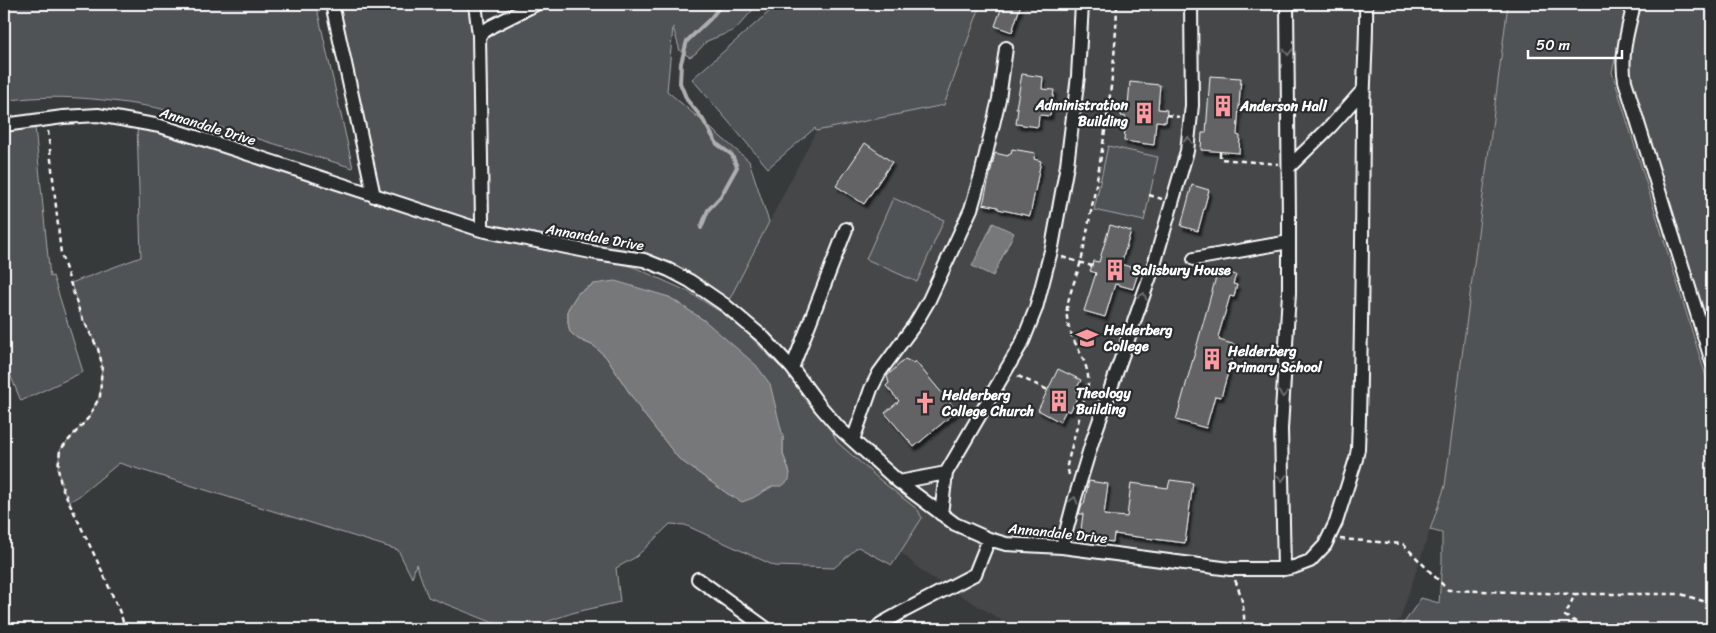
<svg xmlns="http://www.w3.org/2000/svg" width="1716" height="633" viewBox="0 0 1716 633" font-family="Sriracha,sans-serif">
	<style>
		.built { fill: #444748 }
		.green { fill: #505354; stroke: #a8a9aa; fill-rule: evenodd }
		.water { fill: #767879; stroke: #adaeaf }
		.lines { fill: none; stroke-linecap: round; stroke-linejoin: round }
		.stream { stroke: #adaeaf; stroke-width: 4 }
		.building { fill: #636465; stroke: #fff; filter: url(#shadow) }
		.minor-casing { stroke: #fff; stroke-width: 16 }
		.path { stroke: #fff; stroke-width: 2.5; stroke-dasharray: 5 4; stroke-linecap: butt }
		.minor { stroke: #2a2d2e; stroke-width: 12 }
		.oneway { stroke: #6a6c6d }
		.labels { text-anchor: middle; stroke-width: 4.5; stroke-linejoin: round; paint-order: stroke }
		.poi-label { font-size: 14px; font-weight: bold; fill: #fff; stroke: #2a2d2e; text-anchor: start }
		.street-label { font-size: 14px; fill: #fff; stroke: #2a2d2e }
	</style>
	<defs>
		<filter id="shadow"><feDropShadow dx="2.5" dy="4" stdDeviation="1" flood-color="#0009"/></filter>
	</defs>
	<rect width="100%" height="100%" fill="#373a3b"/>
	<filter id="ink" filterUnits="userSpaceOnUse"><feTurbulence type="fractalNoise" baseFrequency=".02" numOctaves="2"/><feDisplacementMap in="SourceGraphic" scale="10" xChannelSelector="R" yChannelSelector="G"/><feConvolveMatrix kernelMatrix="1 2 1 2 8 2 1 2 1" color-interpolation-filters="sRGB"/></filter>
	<g filter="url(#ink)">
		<path class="built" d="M981,4H1508L1445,486L1400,619L1385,629H1016L924,573L694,368L816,131L944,105Z"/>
		<path class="green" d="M4,4H316L353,168L158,108C107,99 55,93 4,101Z
			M337,4H471L475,35L478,222L379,189Z
			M543,4H758L735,30L707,41L696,53L690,57L680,51L673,27L667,91L749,161L769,222L728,302L693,277L596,248L486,225L482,43L490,30Z
			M778,4H981L944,105L816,131L815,128L768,168L692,79Z
			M1508,4H1628L1612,72L1712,396V629H1400L1421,598L1439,603L1442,561V533L1430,530L1445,486Z
			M1634,4H1712V362L1623,59Z
			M137,124L540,245V249L617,262L636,268L689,292L727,316L744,330L779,366L793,374L820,406L837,442L880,480L918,510L922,518L892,565L858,547L834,568L775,566L685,525L670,524L636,557L616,568L620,602L572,613L526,629H509L428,597L416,564L412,578L398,550L119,463L79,496L69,502L61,485L58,468L60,450L89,417L100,396L102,364L98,349L80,313L71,283L141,257ZM594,284L669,297L705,321L783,437V454L790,473L728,494L679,459L642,412L606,357L594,346L578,339L570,332L568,323V309L578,293Z
			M35,127L50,277L53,276L83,372L21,401L4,360V132Z
			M1108,146L1158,157L1144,221L1094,210Z
			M893,198L944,220L917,282L866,259Z"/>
		<path class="water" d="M993,223L1014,233L993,276L972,266Z
			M615,281L669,297L705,321L756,365L770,384L783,437V454L790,473L789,480L782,486H773L753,498L742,502L728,494L679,459L642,412L606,357L594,346L578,339L570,332L568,323V309L578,293L594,284Z"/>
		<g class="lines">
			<path class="stream" d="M701,228L708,210L721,196L737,167L732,155L717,144L702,118L687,100L680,83L681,63L687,41L710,19L722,4"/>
		</g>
		<path class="building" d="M1003,4H1021L1012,32L995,26Z
			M1022,74L1043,77L1042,89L1054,90L1050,116L1039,115L1038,127L1016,124L1018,108H1016Z
			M1210,76L1241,78L1237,135L1240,136L1239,153L1201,150L1202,133H1206Z
			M1130,82L1160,85L1158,109L1167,110L1166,122L1156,121L1154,145L1124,141L1126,117L1121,116L1122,110V105L1128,106Z
			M865,143L892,162L864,204L836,186Z
			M1012,149L1035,153L1034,159L1041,161L1030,216L998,209V207L983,204L995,153L1008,156L1009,154H1011Z
			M1192,185L1209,190L1198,231L1181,226Z
			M1110,225L1131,231L1121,264L1139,270L1133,289L1115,284L1105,317L1084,311L1096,273L1090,271L1092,266L1093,261L1099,262Z
			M1218,270L1236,275L1233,284L1237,285L1234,297L1230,296L1218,337L1220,338L1219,340L1236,345L1221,397L1215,396L1206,428L1176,420Z
			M905,359L913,363L915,361L957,411L914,447L885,413L899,401L886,386L889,383L887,376Z
			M1058,369L1081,380L1076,390L1080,392L1070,412L1066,410L1060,422L1038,410Z
			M1170,480L1193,483L1185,543L1114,534L1113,542L1080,538L1083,514H1079L1082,504H1084L1089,481L1108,484L1104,515L1127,517L1131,483L1168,488Z"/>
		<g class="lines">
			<g class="minor-casing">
				<path id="minor" d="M332,4L374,196
					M475,4L479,35L482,221L481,230
					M1634,4C1628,30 1620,54 1625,81L1712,362
					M479,35L492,26L536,4
					M4,125L63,117L98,115L160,126L215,143L481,230L596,253L644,260L669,270L690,281L725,305L764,338L792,368L820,406L838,427L899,482L955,524L989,539L1006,544L1062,547L1230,569H1284L1294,567L1310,561L1325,545L1336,522L1356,459L1358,449C1362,340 1362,231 1363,122C1363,82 1367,43 1366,4
					M1289,167L1331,126L1363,90
					M1194,259L1289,242
					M792,368L846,229
					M853,440L871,389L879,373L915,324L929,300L971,209L981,175L999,99L1006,48
					M899,482L946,473
					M941,514L946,473L1023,341L1036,308L1052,247L1067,165L1078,76L1082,4
					M1062,547L1075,498L1093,439L1154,265L1187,151L1192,105L1191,4
					M1284,569L1281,429L1289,293V221L1287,4
					M698,579L767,629
					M876,629L881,624L904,611L975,574L989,539"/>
			</g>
			<path class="path" d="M1052,103L1063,104
				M1086,106L1122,110
				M1167,115L1179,117
				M48,131L61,254L80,313L98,349L102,364L100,396L89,417L60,450L58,468L61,485L102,571L121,615L125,629
				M1220,152V159L1278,164
				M1149,195L1162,199
				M1062,257L1092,266
				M1018,376L1048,390
				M1069,475L1067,465L1088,384C1091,358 1064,338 1067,308C1070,289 1079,272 1083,253C1099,171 1115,88 1117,4
				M1340,539L1403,544L1448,590L1575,594
				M1235,580C1242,596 1245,611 1244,629
				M1581,629L1580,624L1565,616L1575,594H1681L1712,604"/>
			<use href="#minor" class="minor"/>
		</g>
		<defs><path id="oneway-chevron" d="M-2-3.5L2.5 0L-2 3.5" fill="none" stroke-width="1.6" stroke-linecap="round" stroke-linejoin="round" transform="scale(1.25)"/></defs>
		<g class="oneway">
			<use href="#oneway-chevron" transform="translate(1288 52) rotate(89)"/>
			<use href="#oneway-chevron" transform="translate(1188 140) rotate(-84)"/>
			<use href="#oneway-chevron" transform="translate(1143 296) rotate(-71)"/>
			<use href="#oneway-chevron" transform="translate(1283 394) rotate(93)"/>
			<use href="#oneway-chevron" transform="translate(1282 478) rotate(89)"/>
			<use href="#oneway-chevron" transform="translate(1074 500) rotate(-74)"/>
		</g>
	</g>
	<defs>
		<g id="building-bare" transform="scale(1.725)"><path d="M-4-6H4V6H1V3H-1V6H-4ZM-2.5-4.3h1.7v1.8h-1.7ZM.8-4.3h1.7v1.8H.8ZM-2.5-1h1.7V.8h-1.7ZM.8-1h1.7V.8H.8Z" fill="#ff9aa2" stroke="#2a2d2e" stroke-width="2.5" paint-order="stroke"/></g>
		<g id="university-bare" transform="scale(1.725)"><path d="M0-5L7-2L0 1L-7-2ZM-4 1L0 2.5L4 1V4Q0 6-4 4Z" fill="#ff9aa2" stroke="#2a2d2e" stroke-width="2.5" paint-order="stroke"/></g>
		<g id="church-bare" transform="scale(1.725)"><path d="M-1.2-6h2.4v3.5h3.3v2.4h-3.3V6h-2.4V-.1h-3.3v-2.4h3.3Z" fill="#ff9aa2" stroke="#2a2d2e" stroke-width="2.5" paint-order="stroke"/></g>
	</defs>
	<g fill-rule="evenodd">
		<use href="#building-bare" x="1223" y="106"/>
		<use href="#building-bare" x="1144" y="113"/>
		<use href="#building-bare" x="1115" y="270"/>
		<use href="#university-bare" x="1087" y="338"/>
		<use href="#building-bare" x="1212" y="359"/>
		<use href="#building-bare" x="1059" y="401"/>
		<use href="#church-bare" x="925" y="403"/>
	</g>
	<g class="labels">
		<g class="poi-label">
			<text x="1128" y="110" text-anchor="end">Administration<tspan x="1128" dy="16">Building</tspan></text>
			<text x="1240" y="111">Anderson Hall</text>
			<text x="1132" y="275">Salisbury House</text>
			<text x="1104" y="335">Helderberg<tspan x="1104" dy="16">College</tspan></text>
			<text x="1228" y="356">Helderberg<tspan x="1228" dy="16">Primary School</tspan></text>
			<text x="1076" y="398">Theology<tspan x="1076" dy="16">Building</tspan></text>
			<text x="942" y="400">Helderberg<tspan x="942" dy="16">College Church</tspan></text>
		</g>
		<g class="street-label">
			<text transform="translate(208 126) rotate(17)" y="5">Annandale Drive</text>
			<text transform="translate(595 237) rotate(10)" y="5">Annandale Drive</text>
			<text transform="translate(1058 533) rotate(6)" y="5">Annandale Drive</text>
		</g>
	</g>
	<rect width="1716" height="633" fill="none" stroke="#2a2d2e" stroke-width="20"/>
	<rect x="10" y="10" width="1696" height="613" fill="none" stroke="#fff" stroke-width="2" filter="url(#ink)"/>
	<path d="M1528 50v8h94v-8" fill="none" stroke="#ffffff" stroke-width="2.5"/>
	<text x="1536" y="50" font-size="15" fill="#ffffff" stroke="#2a2d2e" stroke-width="4" paint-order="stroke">50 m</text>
</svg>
